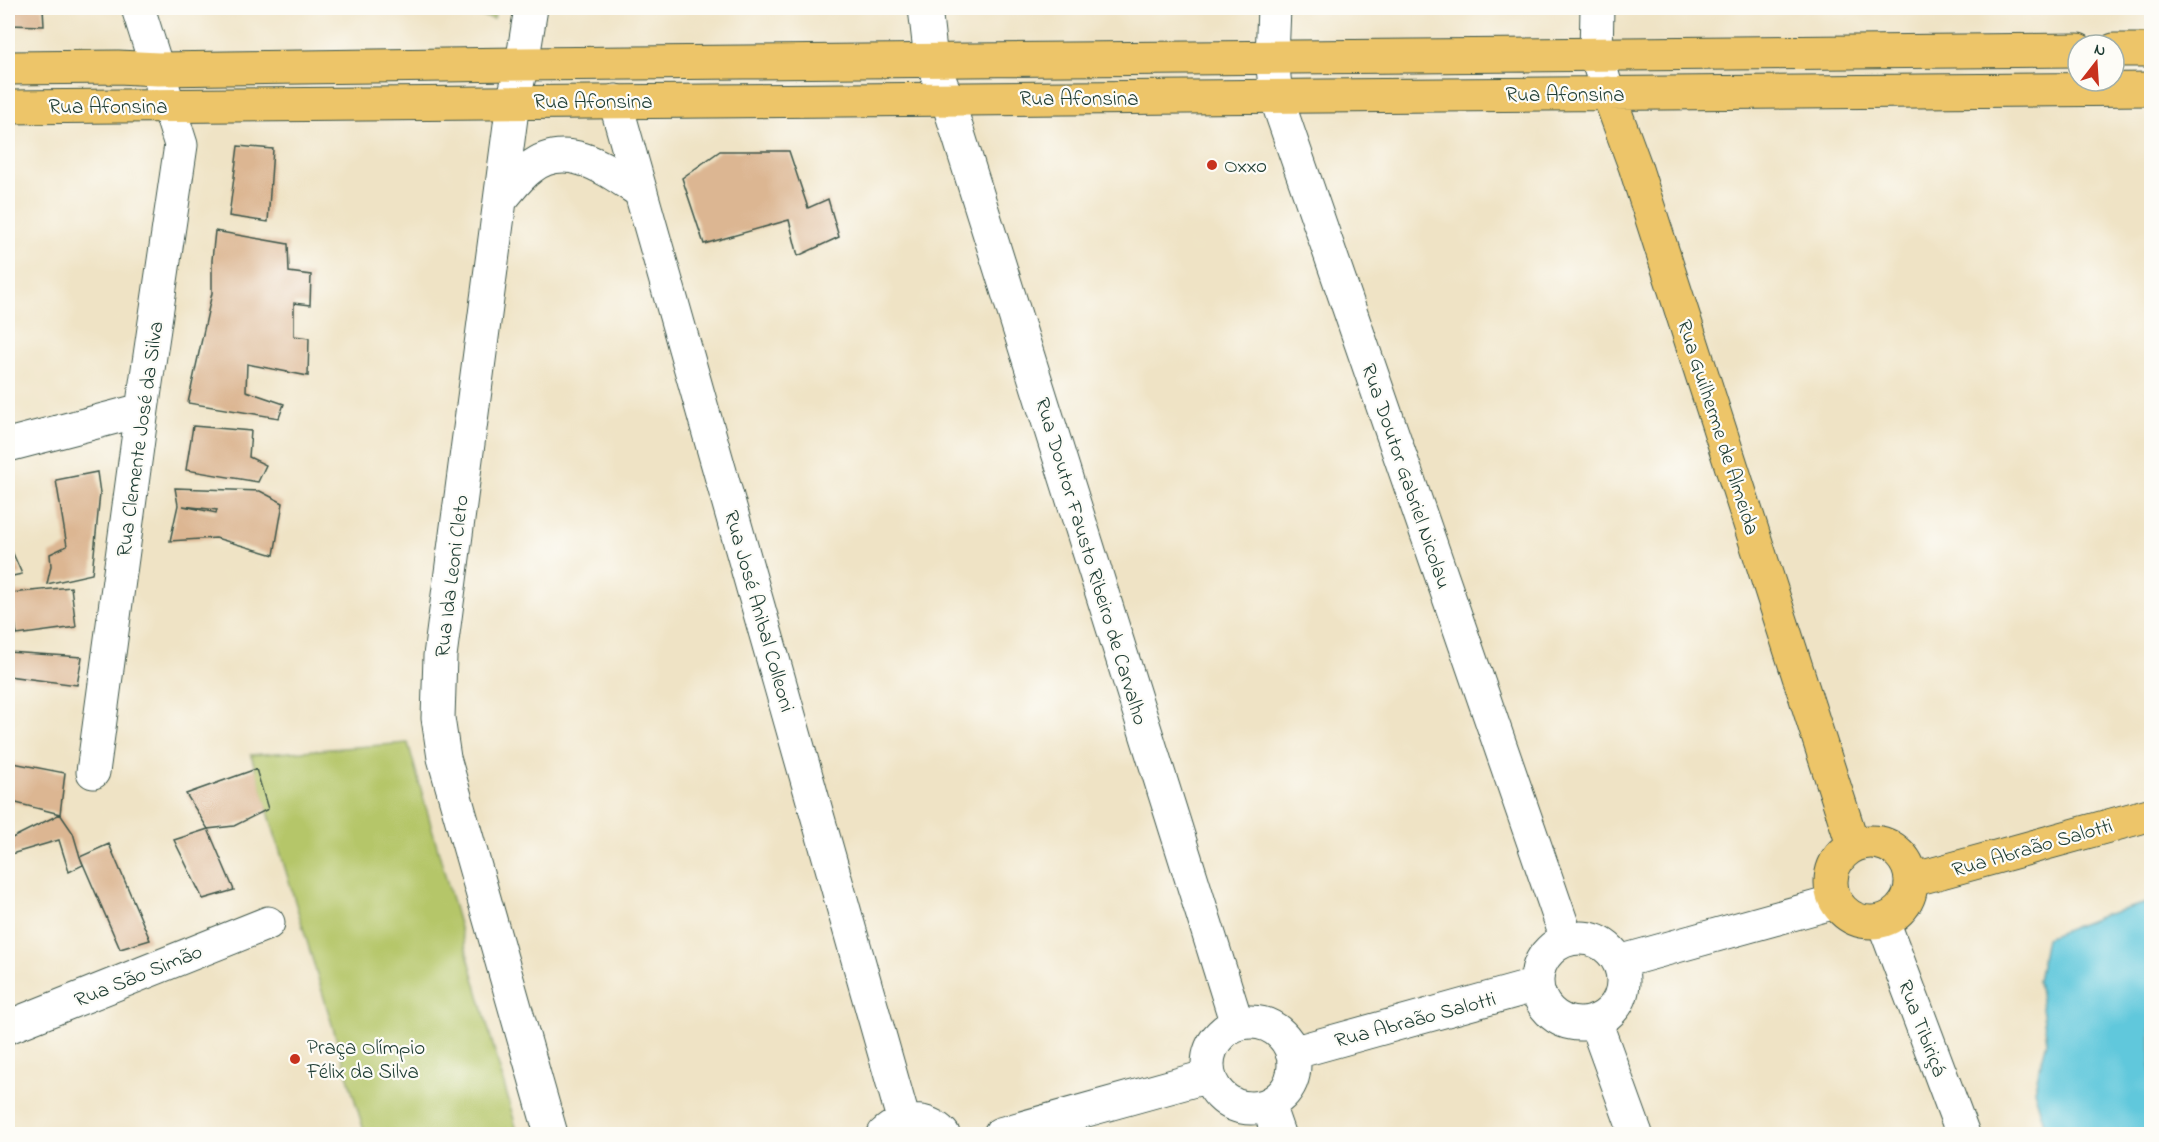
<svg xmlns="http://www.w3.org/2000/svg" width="2159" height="1142" viewBox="0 0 2159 1142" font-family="'Indie Flower',sans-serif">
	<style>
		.green { fill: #b5c669; stroke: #6a824e; stroke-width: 1.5 }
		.water { fill: #60c8dc; stroke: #408288; stroke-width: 1.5 }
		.building { fill: #dcb692; fill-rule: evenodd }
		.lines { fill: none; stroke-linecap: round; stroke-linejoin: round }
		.minor-casing { stroke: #3e564a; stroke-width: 35 }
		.major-casing { stroke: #3e564a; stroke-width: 35 }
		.minor { stroke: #fff; stroke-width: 33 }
		.major { stroke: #edc569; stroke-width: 33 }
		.poi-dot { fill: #c8321e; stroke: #fdfcf7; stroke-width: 2 }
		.labels { text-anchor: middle; stroke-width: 4.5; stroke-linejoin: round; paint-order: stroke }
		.street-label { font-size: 21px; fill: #1f3d34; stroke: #fdfcf7 }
		.poi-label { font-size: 21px; fill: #1f3d34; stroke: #fdfcf7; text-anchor: start }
	</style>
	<rect width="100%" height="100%" fill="#fdfcf7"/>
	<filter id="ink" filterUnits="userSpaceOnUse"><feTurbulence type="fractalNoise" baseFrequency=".0167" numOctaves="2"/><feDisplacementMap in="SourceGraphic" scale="12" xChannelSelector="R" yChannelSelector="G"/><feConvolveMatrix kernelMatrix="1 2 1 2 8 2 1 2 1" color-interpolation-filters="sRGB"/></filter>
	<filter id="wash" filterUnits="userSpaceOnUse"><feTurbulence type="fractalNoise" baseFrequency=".008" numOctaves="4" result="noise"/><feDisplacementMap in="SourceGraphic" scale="24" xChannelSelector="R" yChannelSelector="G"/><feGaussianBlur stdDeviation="1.35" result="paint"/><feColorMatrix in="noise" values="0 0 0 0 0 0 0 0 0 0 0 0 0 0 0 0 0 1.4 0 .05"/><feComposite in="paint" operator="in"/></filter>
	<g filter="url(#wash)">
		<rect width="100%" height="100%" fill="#efe3c5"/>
		<path class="green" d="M449,8H496L494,19Z
			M408,743L518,1134H365L251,755Z"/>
		<path class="water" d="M2151,902V1134H2047L2034,1090L2047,1041L2038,981L2046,938L2104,915Z"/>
		<g id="blocks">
			<path class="building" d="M8,8H43L44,26L8,25Z
				M238,146L273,149L268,222L229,216Z
				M720,151H789L808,208L828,199L839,237L798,256L789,220L704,244L682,178Z
				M215,231L288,244L289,272L311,275L310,305L294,303V336L309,338L308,376L247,364L246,391L284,404L279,418L188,403L212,293V260Z
				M193,426L251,431L249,457L266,465L258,482L186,470Z
				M97,472L100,493L92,574L47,584L51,566L50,554L67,546L56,480Z
				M175,488L260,491L283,503L274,555L216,538L170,541L178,505ZM183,506L217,510L216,513Z
				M8,542L22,574L8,577Z
				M71,587L76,627L17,635L11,593Z
				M8,652L82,657L77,685L8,676Z
				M8,762L65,773L60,814L8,801Z
				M256,769L268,809L234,826L208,829L234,890L203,899L174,840L208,829L186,794Z
				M60,814L73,833L80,857L109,844L150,940L120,949L80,857L83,865L69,872L59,840L8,855V840Z"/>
		</g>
	</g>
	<g filter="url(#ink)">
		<use href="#blocks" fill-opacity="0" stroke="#3e564a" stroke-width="1.5"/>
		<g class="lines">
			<g class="minor-casing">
				<path id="minor" d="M531,8L522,64L513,102L440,656L438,718L444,758L551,1134
					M925,8L931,60L947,98L1237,1024
					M1274,8L1272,57L1276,97L1567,939
					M1597,8L1596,54L1608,93
					M615,101L904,1122
					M501,199C510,189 519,176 530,168C567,138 609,171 641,192
					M8,445L142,410
					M93,772L142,410L181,145L138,8
					M1883,921L1963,1134
					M1537 981a43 43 0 1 1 86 0a43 43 0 1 1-86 0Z
					M1619,962L1835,902
					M1595,1021L1636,1134
					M1208 1065a43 43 0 1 1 86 0a43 43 0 1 1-86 0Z
					M8,1027L268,923
					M1292,1053L1537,985
					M1268,1105L1278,1134
					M884,1134C900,1118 927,1117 943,1134
					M1000,1134L1209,1076"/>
			</g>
			<g class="major-casing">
				<path id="major" d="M2114,50H2152
					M8,68L118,67L158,69L522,64L2078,50
					M1608,93L1635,166L1853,845
					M8,107L2152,89
					M1831 882a40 40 0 1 1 80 0a40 40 0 1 1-80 0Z
					M1912,880L2152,814"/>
			</g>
			<use href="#minor" class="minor"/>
			<use href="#major" class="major"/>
		</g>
	</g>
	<g class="poi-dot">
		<circle cx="1212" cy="165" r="6"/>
		<circle cx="295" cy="1059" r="6"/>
	</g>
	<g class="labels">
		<g class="street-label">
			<text x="1565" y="101">Rua Afonsina</text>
			<text x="1079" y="105">Rua Afonsina</text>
			<text x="593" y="108">Rua Afonsina</text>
			<text x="108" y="113">Rua Afonsina</text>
			<text transform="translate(1719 427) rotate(72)" y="7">Rua Guilherme de Almeida</text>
			<text transform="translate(139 439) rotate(-82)" y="7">Rua Clemente José da Silva</text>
			<text transform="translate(1407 476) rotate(71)" y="7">Rua Doutor Gabriel Nicolau</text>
			<text transform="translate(1092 561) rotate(73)" y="7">Rua Doutor Fausto Ribeiro de Carvalho</text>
			<text transform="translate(451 576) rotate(-83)" y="7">Rua Ida Leoni Cleto</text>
			<text transform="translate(760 611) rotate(74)" y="7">Rua José Anibal Colleoni</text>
			<text transform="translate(2032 847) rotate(-16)" y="7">Rua Abraão Salotti</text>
			<text transform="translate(138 975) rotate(-22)" y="7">Rua São Simão</text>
			<text transform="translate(1415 1019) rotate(-15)" y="7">Rua Abraão Salotti</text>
			<text transform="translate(1923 1028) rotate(69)" y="7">Rua Tibiriçá</text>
		</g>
		<g class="poi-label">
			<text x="1224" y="172">Oxxo</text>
			<text x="307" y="1054">Praça Olímpio<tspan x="307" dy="24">Félix da Silva</tspan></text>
		</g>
	</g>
	<rect width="2159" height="1142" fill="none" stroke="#fdfcf7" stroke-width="30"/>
	<g transform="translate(2096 63) rotate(17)"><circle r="28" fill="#fdfcf7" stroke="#a4b0a9" stroke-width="1.5"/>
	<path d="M0-4.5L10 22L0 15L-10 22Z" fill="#c8321e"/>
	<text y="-9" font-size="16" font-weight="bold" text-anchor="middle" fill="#1f3d34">N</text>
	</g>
</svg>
